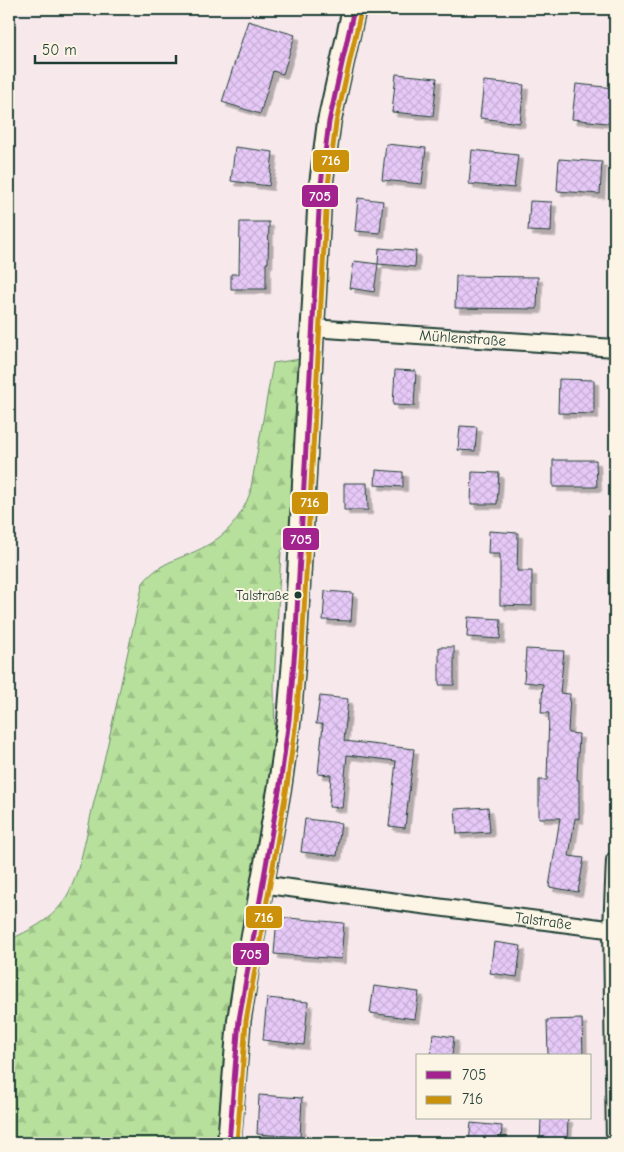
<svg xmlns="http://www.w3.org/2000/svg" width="624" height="1152" viewBox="0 0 624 1152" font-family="'Comic Neue',sans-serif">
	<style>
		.forest { fill: url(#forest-firs); stroke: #6b8e68 }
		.building { fill: url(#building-cross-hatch); stroke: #1f3d34; filter: url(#shadow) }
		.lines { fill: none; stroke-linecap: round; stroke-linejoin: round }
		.street-casing { stroke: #1f3d34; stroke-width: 20 }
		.secondary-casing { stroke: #1f3d34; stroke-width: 26 }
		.street { stroke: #fcf5e5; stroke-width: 16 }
		.secondary { stroke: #fcf5e5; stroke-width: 22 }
		.bus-1-casing { stroke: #fcf5e5; stroke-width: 9 }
		.bus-2-casing { stroke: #fcf5e5; stroke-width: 9 }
		.bus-1 { stroke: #a2238e; stroke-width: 5 }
		.bus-2 { stroke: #cc910a; stroke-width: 5 }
		.bus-dot { fill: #1f3d34; stroke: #fcf5e5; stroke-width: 2 }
		.labels { text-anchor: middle; stroke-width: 4; stroke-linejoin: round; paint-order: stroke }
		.bus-label { font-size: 14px; fill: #1f3d34; stroke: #fcf5e5; text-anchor: end }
		.street-label { font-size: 15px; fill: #1f3d34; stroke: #fcf5e5 }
		.line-badge { stroke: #fcf5e5; stroke-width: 2 }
		.badge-label { font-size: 14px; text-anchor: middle; font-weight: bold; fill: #fff }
	</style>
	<defs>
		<pattern id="forest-firs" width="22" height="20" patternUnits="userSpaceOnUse" patternTransform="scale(1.25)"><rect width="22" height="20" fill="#b7e09c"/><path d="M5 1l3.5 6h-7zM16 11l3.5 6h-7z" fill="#9dc187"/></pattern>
		<pattern id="building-cross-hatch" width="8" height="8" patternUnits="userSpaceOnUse" patternTransform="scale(1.25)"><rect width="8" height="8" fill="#e7c9f8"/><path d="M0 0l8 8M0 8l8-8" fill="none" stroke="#c6aed5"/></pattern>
		<filter id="shadow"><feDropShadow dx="4.5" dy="4.5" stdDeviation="0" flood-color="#0004"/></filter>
	</defs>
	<rect width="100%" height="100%" fill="#f6e8eb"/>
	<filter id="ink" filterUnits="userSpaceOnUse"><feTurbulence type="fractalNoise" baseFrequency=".02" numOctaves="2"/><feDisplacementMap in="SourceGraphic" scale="10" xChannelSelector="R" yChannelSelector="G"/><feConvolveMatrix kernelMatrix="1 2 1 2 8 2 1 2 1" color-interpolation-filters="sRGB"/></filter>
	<g filter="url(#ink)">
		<path class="forest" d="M301,359L291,538L281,551L274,686L275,749L219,1143H9V940C30,930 50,921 64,901C79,878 86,837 92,810C111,735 126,658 143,583C161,560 183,559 206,546C229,533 241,517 250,493L273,363Z"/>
		<path class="building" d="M248,21L295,35L283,74L273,71L260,114L222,102Z
			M396,74L437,78L433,116L392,112Z
			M484,81L524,85L520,123L480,118Z
			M576,84L615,88V124L572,119Z
			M386,144L426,148L422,184L382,180Z
			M235,147L273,152L269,186L231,181Z
			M472,150L518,155L514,188L469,184Z
			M559,159L602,162L600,194L557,191Z
			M358,198L383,201L380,233L355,231Z
			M530,201L552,202L551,232L528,231Z
			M240,222H269L268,263H266V289H231V274H239Z
			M379,248L416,251L415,267L378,264Z
			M354,261L378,264L374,292L350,288Z
			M456,276L538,277L537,309L455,308Z
			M395,370L416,371L414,406L393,405Z
			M559,379L594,380V414L558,413Z
			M460,426L477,427L475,451L458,450Z
			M553,460H596L597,487H553Z
			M376,470L403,472V487L375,485Z
			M472,472L499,473L497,504H471Z
			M344,483H367L368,510H344Z
			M489,531L518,533L517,571H532V606L500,605V554H488Z
			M325,591L353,593L351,621L323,620Z
			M468,617L501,619L500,639L467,637Z
			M439,647H454V685H439Z
			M526,649L564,651L560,693L570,694L568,733L579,734L577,780H579V819L575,818L569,856L584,858L578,892L549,887L560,818H539V780H547L549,713H541L543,684L524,682Z
			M320,696L348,699L344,741L414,749L405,828L389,826L396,761L347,755L342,808L329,807L331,775L318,774L323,724H316Z
			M488,807L490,832L457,834L455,809Z
			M305,819L341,823L337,856L301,852Z
			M277,917L344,923L341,959L274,954Z
			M494,942L521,946L517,977L490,973Z
			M374,986L419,992L415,1019L370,1013Z
			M267,998L308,1002L304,1045L263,1040Z
			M582,1019L583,1056H548L547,1020Z
			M433,1034L454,1037L452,1056H431Z
			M259,1095L302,1098L300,1137L257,1134Z
			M541,1118H568L567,1143H540Z
			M471,1123L502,1126L501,1143H469Z"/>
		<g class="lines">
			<g class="street-casing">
				<g id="street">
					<path id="s1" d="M311,328L615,348"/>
					<path id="s2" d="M262,884L282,887L615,930"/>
					<path d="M615,1143L612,929L615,860"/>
				</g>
			</g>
			<g class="secondary-casing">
				<path id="secondary" d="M229,1143L239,1020L249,958L280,785L289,720L295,648L320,192L329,122L354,9"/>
			</g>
			<use href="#street" class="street"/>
			<use href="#secondary" class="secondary"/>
			<g class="bus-1-casing">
				<path id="bus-1" d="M229,1143L239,1020L280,785L289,720L295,648L320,192L329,122L354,9"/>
			</g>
			<g class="bus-2-casing">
				<path id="bus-2" d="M237,1143L246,1021L287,786L296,721L302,648L327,193L336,123L361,11"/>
			</g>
			<use href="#bus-1" class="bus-1"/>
			<use href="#bus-2" class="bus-2"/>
		</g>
	</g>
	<circle class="bus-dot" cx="298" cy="595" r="4.5"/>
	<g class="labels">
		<g class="bus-label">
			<text x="289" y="600">Talstraße</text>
		</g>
		<g class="street-label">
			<text dy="5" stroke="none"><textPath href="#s1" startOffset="152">Mühlenstraße</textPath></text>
			<text dy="5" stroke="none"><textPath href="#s2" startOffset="284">Talstraße</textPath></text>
		</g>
	</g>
	<g class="line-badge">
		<rect x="312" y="149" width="38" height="24" rx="5" fill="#cc910a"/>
		<rect x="301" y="184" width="38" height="24" rx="5" fill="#a2238e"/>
		<rect x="291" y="491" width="38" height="24" rx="5" fill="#cc910a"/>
		<rect x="282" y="527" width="38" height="24" rx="5" fill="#a2238e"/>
		<rect x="245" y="905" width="38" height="24" rx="5" fill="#cc910a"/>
		<rect x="232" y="942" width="38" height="24" rx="5" fill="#a2238e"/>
	</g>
	<g class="badge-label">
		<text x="331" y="165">716</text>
		<text x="320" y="201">705</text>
		<text x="310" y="507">716</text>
		<text x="301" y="544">705</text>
		<text x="264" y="922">716</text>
		<text x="251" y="959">705</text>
	</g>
	<rect width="624" height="1152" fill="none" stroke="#fcf5e5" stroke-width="30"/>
	<rect x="15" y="15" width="594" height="1122" fill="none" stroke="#1f3d34" stroke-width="2" filter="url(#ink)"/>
	<rect x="416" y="1054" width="175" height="65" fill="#fcf5e5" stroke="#a4ab9e"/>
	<rect x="426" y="1071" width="25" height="8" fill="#a2238e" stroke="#a4ab9e"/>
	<text x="462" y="1080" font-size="15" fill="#1f3d34">705</text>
	<rect x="426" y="1096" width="25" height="8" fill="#cc910a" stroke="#a4ab9e"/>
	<text x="462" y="1104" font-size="15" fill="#1f3d34">716</text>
	<path d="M35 55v8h141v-8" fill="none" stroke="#1f3d34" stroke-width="2.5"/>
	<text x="42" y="55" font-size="15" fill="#1f3d34" stroke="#fcf5e5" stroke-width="4" paint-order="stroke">50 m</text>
</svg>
